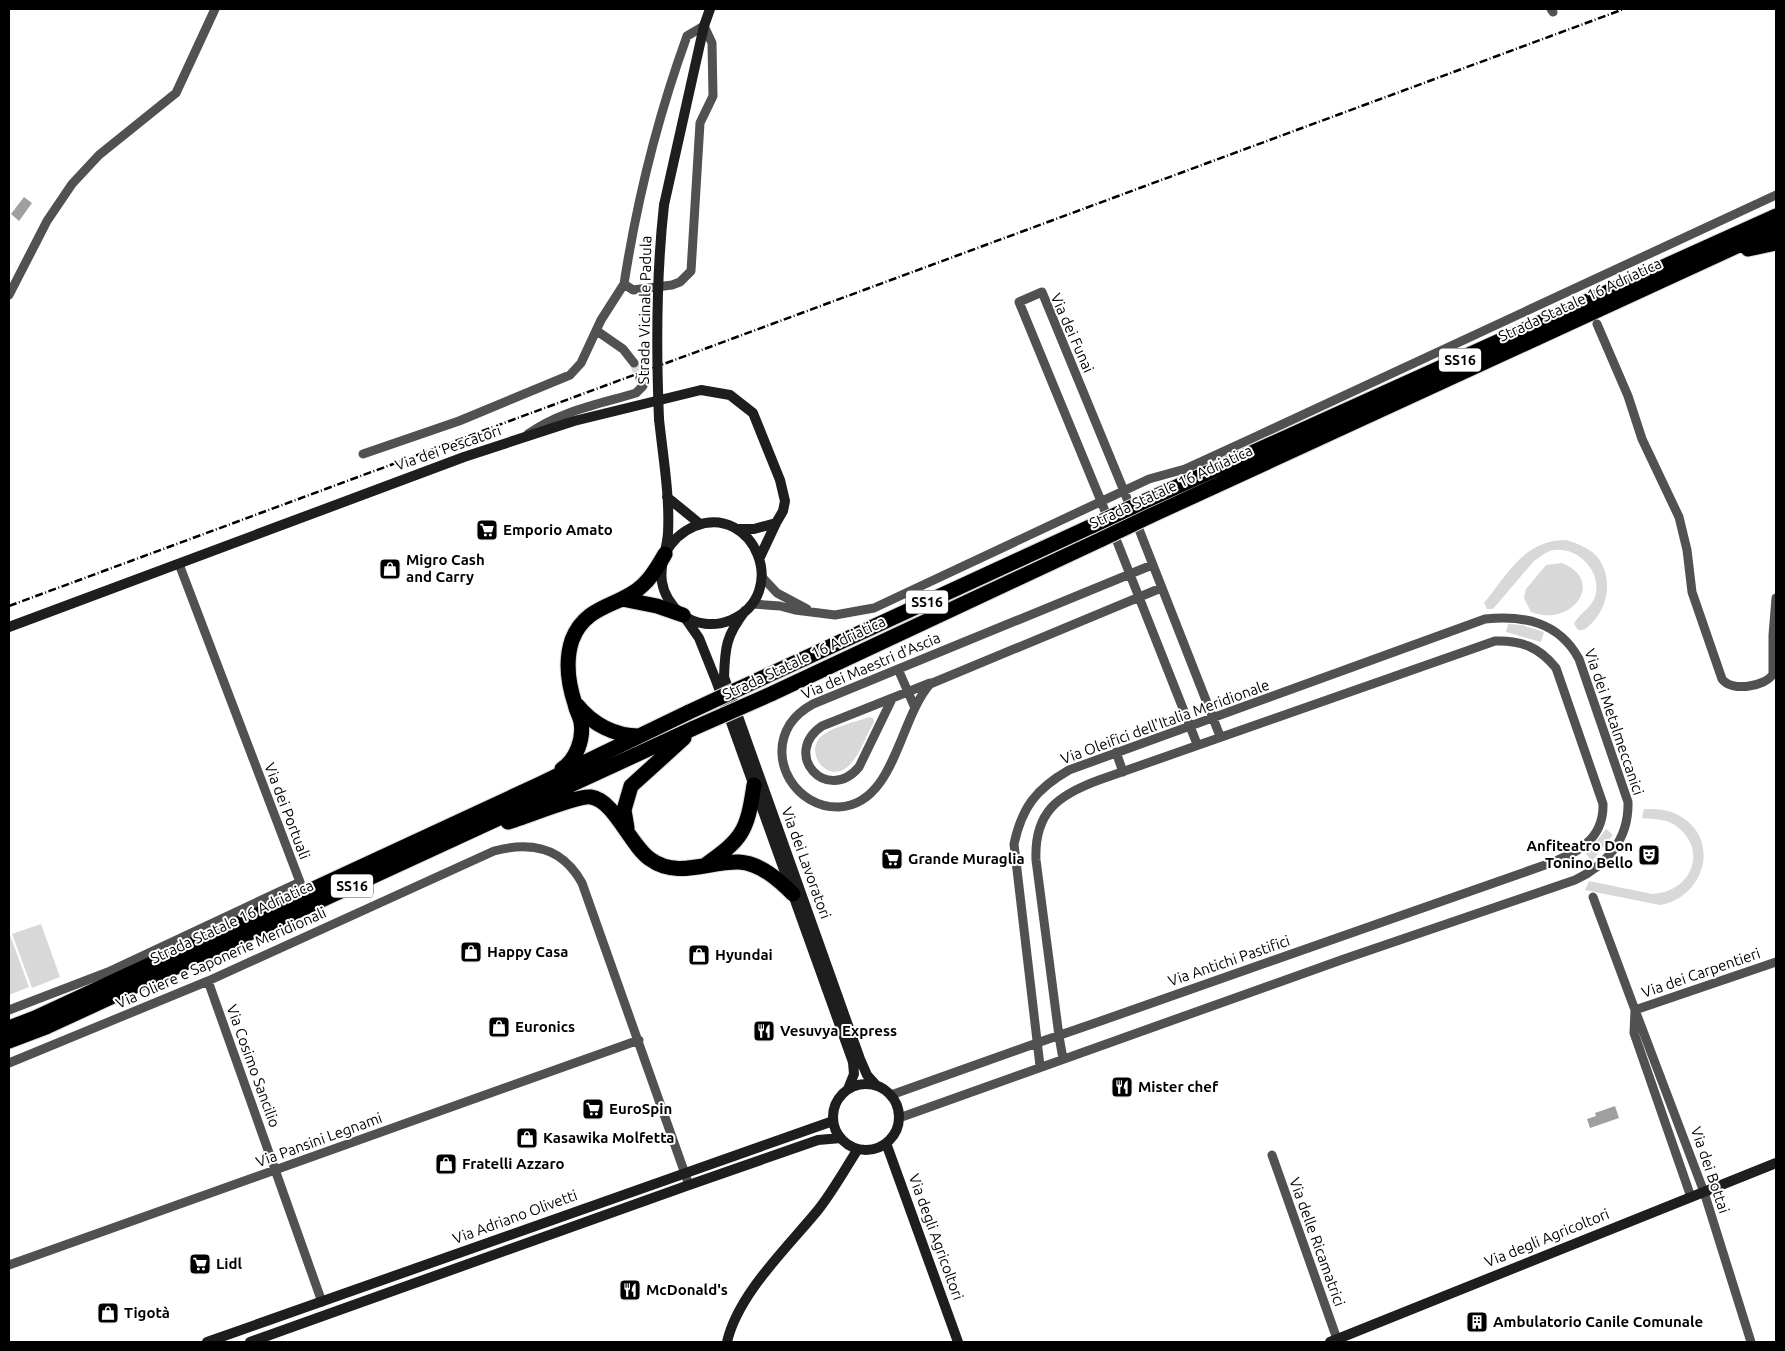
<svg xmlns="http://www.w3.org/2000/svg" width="1785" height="1351" viewBox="0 0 1785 1351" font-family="Ubuntu,sans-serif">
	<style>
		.green { fill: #d8d8d8 }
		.water { fill: #9f9f9f }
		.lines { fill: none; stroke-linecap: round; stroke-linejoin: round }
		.street-tunnel { stroke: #d9d9d9; stroke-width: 9; stroke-dasharray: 9 4.5; stroke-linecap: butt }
		.highway-casing { stroke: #dbdbdb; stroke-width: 17 }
		.street { stroke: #515151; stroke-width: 9 }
		.secondary { stroke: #1e1e1e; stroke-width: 10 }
		.highway { stroke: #000; stroke-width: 15 }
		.rail { stroke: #000; stroke-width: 2.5; stroke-dasharray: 8 2.5 1 2.5; stroke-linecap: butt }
		.highway-bridge-casing { stroke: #dbdbdb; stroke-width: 17; stroke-linecap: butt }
		.secondary-bridge { stroke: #1e1e1e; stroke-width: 10 }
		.highway-bridge { stroke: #000; stroke-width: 15 }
		.labels { text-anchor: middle; stroke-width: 4; stroke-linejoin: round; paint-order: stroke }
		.shield { fill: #fff; stroke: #4c4c4c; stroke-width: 1 }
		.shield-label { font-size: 14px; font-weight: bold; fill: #000 }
		.street-label { font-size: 15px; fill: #000; stroke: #fff }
		.poi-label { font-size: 15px; font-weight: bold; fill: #000; stroke: #fff; text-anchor: start }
	</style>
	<rect width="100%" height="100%" fill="#fff"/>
	<path class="green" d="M1566,540C1578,544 1591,548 1599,559C1613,580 1608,607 1591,624C1587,628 1583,631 1578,630L1574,624C1580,612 1593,608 1596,593C1600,570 1578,547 1554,550C1547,551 1540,557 1534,561L1493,609H1487L1484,603C1508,574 1524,540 1566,540Z
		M1562,563C1607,581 1571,628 1531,612L1524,598L1526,589L1546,565Z
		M1508,624L1522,625L1544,632L1541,642L1506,632Z
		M870,717L873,718L874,722C866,735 859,759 846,768C825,783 803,750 823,735C835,726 855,722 870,717Z
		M1644,809C1655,809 1668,809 1678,815C1722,838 1705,897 1660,905L1585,890L1589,881L1652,894C1694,892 1709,846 1673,824C1665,819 1652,819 1642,818Z
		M1606,829L1613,835L1592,861L1586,854Z
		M41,924L60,977L32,988L12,934Z
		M9,932L29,987L9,995Z"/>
	<path class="water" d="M24,197L32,203L19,221L11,214Z
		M1615,1106L1619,1118L1590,1128L1587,1119L1596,1116L1595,1113Z"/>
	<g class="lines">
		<path class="street-tunnel" d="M634,363L640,378"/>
		<g class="highway-casing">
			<path id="highway" d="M1748,249L1776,243
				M1143,502L1776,216
				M1150,516L1776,228
				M622,599L657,606L683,615
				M760,679L1094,525
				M771,694L1102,539
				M577,705C592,724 615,736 639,736
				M562,769C576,760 584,739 581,722C580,716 576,710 575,704C568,683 565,661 572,640C586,603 621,607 643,585C653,576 659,564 665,554
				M508,822C526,817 578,795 591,797C614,800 630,845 650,859C677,879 709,861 739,862C760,863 779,880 793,894
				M627,828L624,810L631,786L684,738
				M704,866C742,839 747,833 754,785
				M9,1028L35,1018L540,784L689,712
				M9,1041L46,1027L694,728"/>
		</g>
		<path class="street" d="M1551,9L1553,12
			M704,26L712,43L713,96L700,123L691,271L680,282L672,285L633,290L624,284C637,200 658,116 687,36Z
			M9,295L47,221L72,184L99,155L176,93L215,9
			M1597,324L1628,396L1642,439L1679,517L1687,550L1692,592L1722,679C1731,692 1765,687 1773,674V635L1776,598
			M597,331L623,349L634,363
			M528,434C560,411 599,404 636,393L643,386L640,378
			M363,454L459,421L570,375L581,363L601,320L624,284
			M1152,565L813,704C804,709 796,715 790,724C767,760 796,808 839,807C895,804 899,719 930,684L1161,588
			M762,577L777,593L807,609
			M752,604L780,606L795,610L835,615L874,608L1149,479L1185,469L1257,436L1776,195
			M898,669L915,708
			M892,699L859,767C827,805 781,754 822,726L930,683
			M1197,744L1101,501L1019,302L1042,292L1124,491L1220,736
			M1116,752L1123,772
			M1593,897L1635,1010L1634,1033L1691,1197
			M208,981L322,1302
			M9,1010L108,972L300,882L179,564
			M9,1063L208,981L494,851C531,841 562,847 582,883L689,1185
			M891,1095L1037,1043L1095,1023L1545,865C1575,854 1604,841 1603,804L1556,668C1539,647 1521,640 1495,641L1099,780C1058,795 1034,812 1036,860L1059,1036L1063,1059
			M899,1118L1344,959L1575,880C1607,865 1629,839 1628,802L1579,659C1559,622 1524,615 1485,619L1069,770C1036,789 1022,807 1014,844L1040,1066
			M1272,1155L1337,1339
			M9,1265L639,1040
			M1751,1342L1704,1192L1635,1010L1776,962"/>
		<path class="secondary" d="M664,205L704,26L710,9
			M659,419C663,457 670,496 668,533C667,550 659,565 662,582C664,595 671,605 681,614C695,625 715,627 731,620C791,594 754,503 695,526C681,532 672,540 665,554
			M667,497L700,524
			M737,529H754L776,523
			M745,611C726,636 725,647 724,677L860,1059L867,1075L877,1086
			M683,615L699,638L717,683L853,1062L854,1074L848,1089
			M9,627L464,457L574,421L701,390L730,395L753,413L780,480L785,501L783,511L776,523L760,557
			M833 1117a33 33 0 1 1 66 0a33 33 0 1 1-66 0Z
			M886,1143L958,1342
			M207,1342L833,1121
			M250,1342L689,1185L818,1140L841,1138
			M727,1342C738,1294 787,1248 818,1210C833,1191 845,1169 858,1149
			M1330,1342L1776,1163"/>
		<use href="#highway" class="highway"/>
		<path class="rail" d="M9,606L1624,9"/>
		<g class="highway-bridge-casing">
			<path id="highway-bridge" d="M1094,525L1143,502
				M1102,539L1150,516
				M689,712L760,679
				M694,728L771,694"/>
		</g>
		<path class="secondary-bridge" d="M659,419C656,347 656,277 664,205"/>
		<use href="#highway-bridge" class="highway-bridge"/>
	</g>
	<defs>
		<g id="supermarket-square" transform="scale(1.125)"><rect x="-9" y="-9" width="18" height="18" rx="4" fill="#000" stroke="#fff"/><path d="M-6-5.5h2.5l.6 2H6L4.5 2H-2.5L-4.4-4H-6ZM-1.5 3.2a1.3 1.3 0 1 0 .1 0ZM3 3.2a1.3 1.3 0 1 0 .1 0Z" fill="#fff"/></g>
		<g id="shop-square" transform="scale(1.125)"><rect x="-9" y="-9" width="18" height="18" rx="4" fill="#000" stroke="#fff"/><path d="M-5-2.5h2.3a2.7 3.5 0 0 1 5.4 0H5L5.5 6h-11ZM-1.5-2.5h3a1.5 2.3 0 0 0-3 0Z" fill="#fff"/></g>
		<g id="theatre-square" transform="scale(1.125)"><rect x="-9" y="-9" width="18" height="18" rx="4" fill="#000" stroke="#fff"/><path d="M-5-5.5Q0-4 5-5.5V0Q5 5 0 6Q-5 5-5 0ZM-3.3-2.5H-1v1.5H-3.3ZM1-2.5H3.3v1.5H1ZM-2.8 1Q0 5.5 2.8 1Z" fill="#fff"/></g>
		<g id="restaurant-square" transform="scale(1.125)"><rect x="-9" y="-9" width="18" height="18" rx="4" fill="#000" stroke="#fff"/><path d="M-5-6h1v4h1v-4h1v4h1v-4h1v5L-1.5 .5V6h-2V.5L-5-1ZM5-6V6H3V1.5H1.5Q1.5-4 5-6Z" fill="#fff"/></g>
		<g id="building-square" transform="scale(1.125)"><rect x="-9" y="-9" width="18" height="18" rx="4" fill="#000" stroke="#fff"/><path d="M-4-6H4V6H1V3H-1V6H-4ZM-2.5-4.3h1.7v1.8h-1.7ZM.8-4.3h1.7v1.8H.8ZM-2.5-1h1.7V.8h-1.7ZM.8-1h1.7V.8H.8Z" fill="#fff"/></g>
	</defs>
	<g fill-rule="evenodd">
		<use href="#supermarket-square" x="487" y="530"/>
		<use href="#shop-square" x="390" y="569"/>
		<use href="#theatre-square" x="1649" y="855"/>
		<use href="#supermarket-square" x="892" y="859"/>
		<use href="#shop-square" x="471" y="952"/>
		<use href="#shop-square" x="699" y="955"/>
		<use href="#shop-square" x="499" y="1027"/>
		<use href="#restaurant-square" x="764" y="1031"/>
		<use href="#restaurant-square" x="1122" y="1087"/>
		<use href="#supermarket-square" x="593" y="1109"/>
		<use href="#shop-square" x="527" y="1138"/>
		<use href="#shop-square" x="446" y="1164"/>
		<use href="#supermarket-square" x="200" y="1264"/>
		<use href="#restaurant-square" x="630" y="1290"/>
		<use href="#shop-square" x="108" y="1313"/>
		<use href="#building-square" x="1477" y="1322"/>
	</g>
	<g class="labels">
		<g class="shield">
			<rect x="1439" y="348.5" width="42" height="23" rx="4"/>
			<rect x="906" y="590.5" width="42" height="23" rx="4"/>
			<rect x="331" y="874.5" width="42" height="23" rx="4"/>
		</g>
		<g class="shield-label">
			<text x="1460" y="365">SS16</text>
			<text x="927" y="607">SS16</text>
			<text x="352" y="891">SS16</text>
		</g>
		<g class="street-label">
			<text transform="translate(1580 300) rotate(-25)" y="5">Strada Statale 16 Adriatica</text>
			<text transform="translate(645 310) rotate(-89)" y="5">Strada Vicinale Padula</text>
			<text transform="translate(1072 333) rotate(66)" y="5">Via dei Funai</text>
			<text transform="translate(448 448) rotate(-19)" y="5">Via dei Pescatori</text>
			<text transform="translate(1171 487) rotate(-25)" y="5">Strada Statale 16 Adriatica</text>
			<text transform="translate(804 658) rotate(-25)" y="5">Strada Statale 16 Adriatica</text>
			<text transform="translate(871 666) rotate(-23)" y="5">Via dei Maestri d’Ascia</text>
			<text transform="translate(1165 722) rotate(-20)" y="5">Via Oleifici dell'Italia Meridionale</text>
			<text transform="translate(1614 722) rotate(71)" y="5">Via dei Metalmeccanici</text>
			<text transform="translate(287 811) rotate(69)" y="5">Via dei Portuali</text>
			<text transform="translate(806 863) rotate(70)" y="5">Via dei Lavoratori</text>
			<text transform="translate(232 922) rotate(-25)" y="5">Strada Statale 16 Adriatica</text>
			<text transform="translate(221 958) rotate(-24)" y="5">Via Oliere e Saponerie Meridionali</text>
			<text transform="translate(1229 961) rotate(-19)" y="5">Via Antichi Pastifici</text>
			<text transform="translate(1701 973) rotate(-19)" y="5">Via dei Carpentieri</text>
			<text transform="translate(253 1066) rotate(70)" y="5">Via Cosimo Sancilio</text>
			<text transform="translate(319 1140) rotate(-20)" y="5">Via Pansini Legnami</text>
			<text transform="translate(1710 1170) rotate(71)" y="5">Via dei Bottai</text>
			<text transform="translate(515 1217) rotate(-20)" y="5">Via Adriano Olivetti</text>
			<text transform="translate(936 1237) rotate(70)" y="5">Via degli Agricoltori</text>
			<text transform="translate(1547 1238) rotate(-22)" y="5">Via degli Agricoltori</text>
			<text transform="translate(1317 1242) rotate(70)" y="5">Via delle Ricamatrici</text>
		</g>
		<g class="poi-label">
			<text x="503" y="535">Emporio Amato</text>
			<text x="406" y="565">Migro Cash<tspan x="406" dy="17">and Carry</tspan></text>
			<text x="1633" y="851" text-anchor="end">Anfiteatro Don<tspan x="1633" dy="17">Tonino Bello</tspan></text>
			<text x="908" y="864">Grande Muraglia</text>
			<text x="487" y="957">Happy Casa</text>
			<text x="715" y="960">Hyundai</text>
			<text x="515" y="1032">Euronics</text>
			<text x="780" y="1036">Vesuvya Express</text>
			<text x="1138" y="1092">Mister chef</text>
			<text x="609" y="1114">EuroSpin</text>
			<text x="543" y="1143">Kasawika Molfetta</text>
			<text x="462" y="1169">Fratelli Azzaro</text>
			<text x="216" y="1269">Lidl</text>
			<text x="646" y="1295">McDonald's</text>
			<text x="124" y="1318">Tigotà</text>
			<text x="1493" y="1327">Ambulatorio Canile Comunale</text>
		</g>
	</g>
	<rect width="1785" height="1351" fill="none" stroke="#000000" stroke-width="20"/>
</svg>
